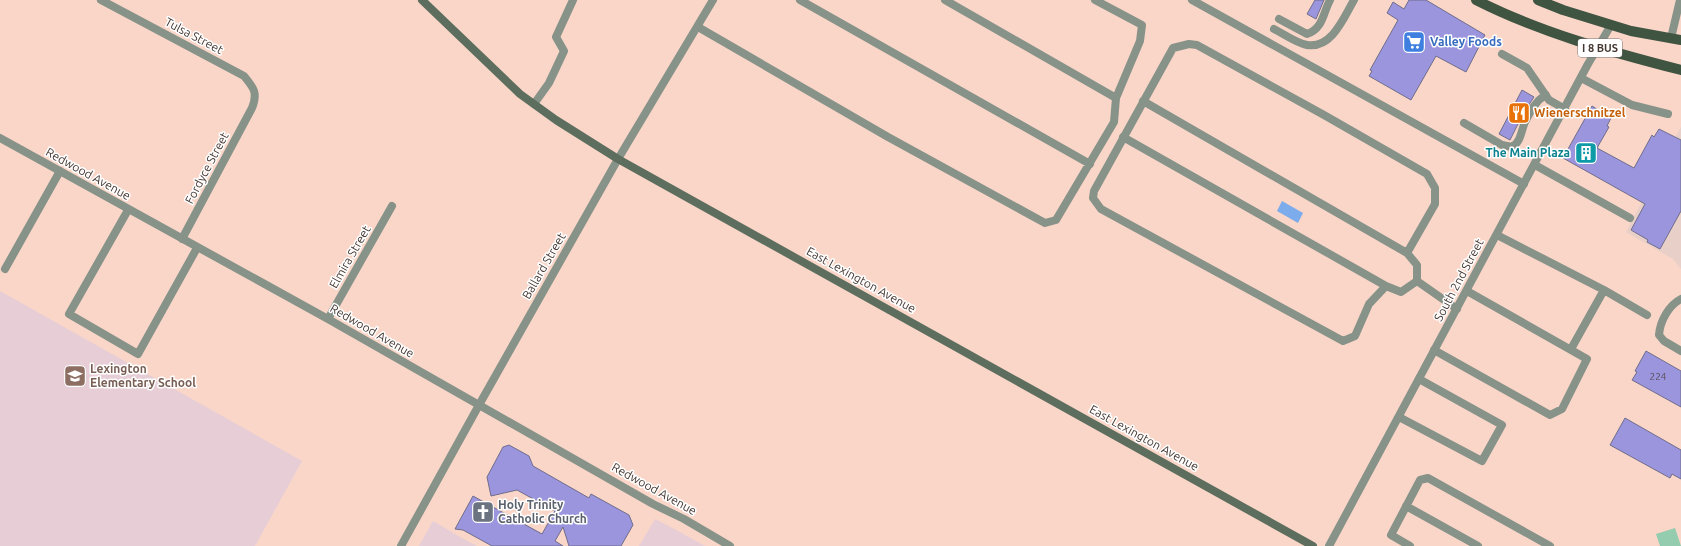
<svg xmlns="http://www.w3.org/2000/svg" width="1681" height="546" viewBox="0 0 1681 546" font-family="Ubuntu,sans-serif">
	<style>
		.commercial { fill: #e8cfc8 }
		.education { fill: #e6cdd6 }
		.green { fill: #93ccae }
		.water { fill: #7caceb }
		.building { fill: #9b95de; stroke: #6f6d8b }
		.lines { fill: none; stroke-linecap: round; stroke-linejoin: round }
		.lane { stroke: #879288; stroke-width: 8 }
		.street { stroke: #879288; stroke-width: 8 }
		.secondary { stroke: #5d6e5e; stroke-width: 8 }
		.primary { stroke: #405442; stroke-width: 10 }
		.labels { text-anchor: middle; stroke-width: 3; stroke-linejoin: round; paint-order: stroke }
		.number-label { font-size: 10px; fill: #5a4e5d }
		.shield { fill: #fff; stroke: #7d7370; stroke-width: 1 }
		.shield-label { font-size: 11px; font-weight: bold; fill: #453732 }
		.street-label { font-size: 12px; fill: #453732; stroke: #fff }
		.shop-label { font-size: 12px; font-weight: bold; fill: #366cbe; stroke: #fff; text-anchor: start }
		.food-label { font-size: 12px; font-weight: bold; fill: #c56008; stroke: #fff; text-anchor: start }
		.culture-label { font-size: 12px; font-weight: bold; fill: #0d838f; stroke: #fff; text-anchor: end }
		.education-label { font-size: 12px; font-weight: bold; fill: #785e54; stroke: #fff; text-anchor: start }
		.worship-label { font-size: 12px; font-weight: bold; fill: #5b616d; stroke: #fff; text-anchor: start }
	</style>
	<rect width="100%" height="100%" fill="#fad6c8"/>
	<path class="commercial" d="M1681,127V269L1673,259L1626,232Z"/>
	<path class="education" d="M0,291L302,461L255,546H0Z
		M655,519L678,531L705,546H639Z
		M433,521L462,538L477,546H419Z"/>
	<path class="green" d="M1675,528L1681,546H1660L1656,534Z"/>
	<path class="water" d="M1282,201L1303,213L1298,223L1277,211Z"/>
	<path class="building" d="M1315,0H1324L1316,19L1307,14Z
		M1409,0H1426L1485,35L1466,72L1436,56L1411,100L1369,76L1372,71L1370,70L1398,20L1387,13L1393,2L1404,9Z
		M1522,90L1534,97L1524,112L1510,140L1499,134Z
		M1592,106L1611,118L1607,126L1609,127L1597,148L1634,168L1652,135L1654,137L1659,129L1681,140V211L1660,249L1647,242L1648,240L1631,230L1645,204L1563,158Z
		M1646,351L1681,371V407L1632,380L1637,372L1635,371Z
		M1625,418L1681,450V479L1672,474L1670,478L1610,445Z
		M509,445L529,456L533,466L589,498L591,494L629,515L633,525L621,546H569L563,527L555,541L563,546H492L463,530L455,529L473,496L542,534L555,511L517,490L491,496L487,477L503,447Z"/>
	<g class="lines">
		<path class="lane" d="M800,0L1090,164
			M945,0L1116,98
			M1192,0L1524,184
			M1279,19L1307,34C1323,29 1323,13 1330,0
			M698,27L888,137L1045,223L1056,220L1114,122L1116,98L1140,41L1142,25L1095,0
			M1274,29C1284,34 1296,43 1307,45C1332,49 1344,17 1354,0
			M1671,38L1680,0
			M1502,54L1527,68L1549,100L1565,109
			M1581,78L1632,105L1668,114
			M1143,101L1407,253
			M534,104L549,83L564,51L556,37L573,0
			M1464,123L1502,145L1512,147C1521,142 1521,131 1525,122C1530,112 1536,100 1546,95
			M1123,137L1386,286
			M1535,165L1630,218
			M128,210L69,314L138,354L197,248
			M1497,235L1604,290L1647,315
			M5,269L60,171
			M1417,281V265L1407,253L1435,204V188L1427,174L1324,115L1197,45L1189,44L1173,48L1094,191L1093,198L1101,209L1343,341L1355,336L1369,304L1386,286L1401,292L1417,281L1457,309
			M1681,299C1669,305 1660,321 1659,335L1664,341L1681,351
			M1571,349L1604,290
			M1434,350L1550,415L1562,409L1587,359L1467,291
			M1399,417L1482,461L1502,425L1419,379
			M1406,506L1478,546
			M1410,546L1391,535L1420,480L1428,478L1550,546"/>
		<path class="street" d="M101,0L244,76C254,88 258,93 252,108L182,239
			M0,138L328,319L653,504L684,519L730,546
			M328,319L392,206
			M401,546L479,405L618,159L713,0
			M1329,546L1588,64L1611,25"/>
		<path class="secondary" d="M422,0L520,94L556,120L618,159L1313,546"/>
		<path class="primary" d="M1476,0C1541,33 1611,52 1681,70
			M1538,0L1563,10L1631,31L1681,40"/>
	</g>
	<defs>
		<g id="supermarket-square" transform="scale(1.15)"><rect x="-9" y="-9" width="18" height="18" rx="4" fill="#3f7fe0" stroke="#fff"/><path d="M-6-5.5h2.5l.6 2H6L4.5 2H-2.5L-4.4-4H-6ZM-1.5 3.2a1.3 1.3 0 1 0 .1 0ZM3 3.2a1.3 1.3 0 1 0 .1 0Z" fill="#fff"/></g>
		<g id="restaurant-square" transform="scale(1.15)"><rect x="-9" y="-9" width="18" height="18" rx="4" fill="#e8710a" stroke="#fff"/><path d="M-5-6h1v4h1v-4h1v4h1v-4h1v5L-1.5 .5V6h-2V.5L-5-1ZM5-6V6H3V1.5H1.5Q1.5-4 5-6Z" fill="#fff"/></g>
		<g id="building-square" transform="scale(1.15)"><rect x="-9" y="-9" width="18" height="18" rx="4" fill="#0f9aa8" stroke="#fff"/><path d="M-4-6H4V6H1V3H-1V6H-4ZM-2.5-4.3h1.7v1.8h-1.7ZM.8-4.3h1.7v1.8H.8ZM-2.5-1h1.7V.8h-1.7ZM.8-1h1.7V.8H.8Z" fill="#fff"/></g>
		<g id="school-square" transform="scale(1.15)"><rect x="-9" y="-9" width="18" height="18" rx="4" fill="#8d6e63" stroke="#fff"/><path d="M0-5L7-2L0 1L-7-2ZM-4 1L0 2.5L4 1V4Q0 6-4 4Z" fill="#fff"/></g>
		<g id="church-square" transform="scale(1.15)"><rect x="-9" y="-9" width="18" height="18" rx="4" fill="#6b7280" stroke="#fff"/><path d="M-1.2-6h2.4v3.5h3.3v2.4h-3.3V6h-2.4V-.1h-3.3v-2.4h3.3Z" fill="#fff"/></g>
	</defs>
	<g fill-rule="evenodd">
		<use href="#supermarket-square" x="1414" y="42"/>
		<use href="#restaurant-square" x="1519" y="113"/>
		<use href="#building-square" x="1586" y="153"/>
		<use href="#school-square" x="75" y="376"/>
		<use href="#church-square" x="483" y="512"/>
	</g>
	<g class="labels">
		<g class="number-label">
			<text x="1658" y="380">224</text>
		</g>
		<rect class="shield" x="1578" y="39" width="44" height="18" rx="3"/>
		<g class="shield-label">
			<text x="1600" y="52">I 8 BUS</text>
		</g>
		<g class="street-label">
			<text transform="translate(194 36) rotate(28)" y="4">Tulsa Street</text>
			<text transform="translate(207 168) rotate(-62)" y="4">Fordyce Street</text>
			<text transform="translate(88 174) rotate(29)" y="4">Redwood Avenue</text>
			<text transform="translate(350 257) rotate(-60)" y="4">Elmira Street</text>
			<text transform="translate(544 266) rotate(-60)" y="4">Ballard Street</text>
			<text transform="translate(861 280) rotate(29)" y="4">East Lexington Avenue</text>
			<text transform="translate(1459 280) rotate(-62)" y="4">South 2nd Street</text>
			<text transform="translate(372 331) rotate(30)" y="4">Redwood Avenue</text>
			<text transform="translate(1144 438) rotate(29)" y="4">East Lexington Avenue</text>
			<text transform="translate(654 489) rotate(29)" y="4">Redwood Avenue</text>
		</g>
		<g class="shop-label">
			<text x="1430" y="46">Valley Foods</text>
		</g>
		<g class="food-label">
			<text x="1534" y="117">Wienerschnitzel</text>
		</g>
		<g class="culture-label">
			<text x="1570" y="157">The Main Plaza</text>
		</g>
		<g class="education-label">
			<text x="90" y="373">Lexington<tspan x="90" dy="14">Elementary School</tspan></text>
		</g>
		<g class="worship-label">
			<text x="498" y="509">Holy Trinity<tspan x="498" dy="14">Catholic Church</tspan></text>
		</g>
	</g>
</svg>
